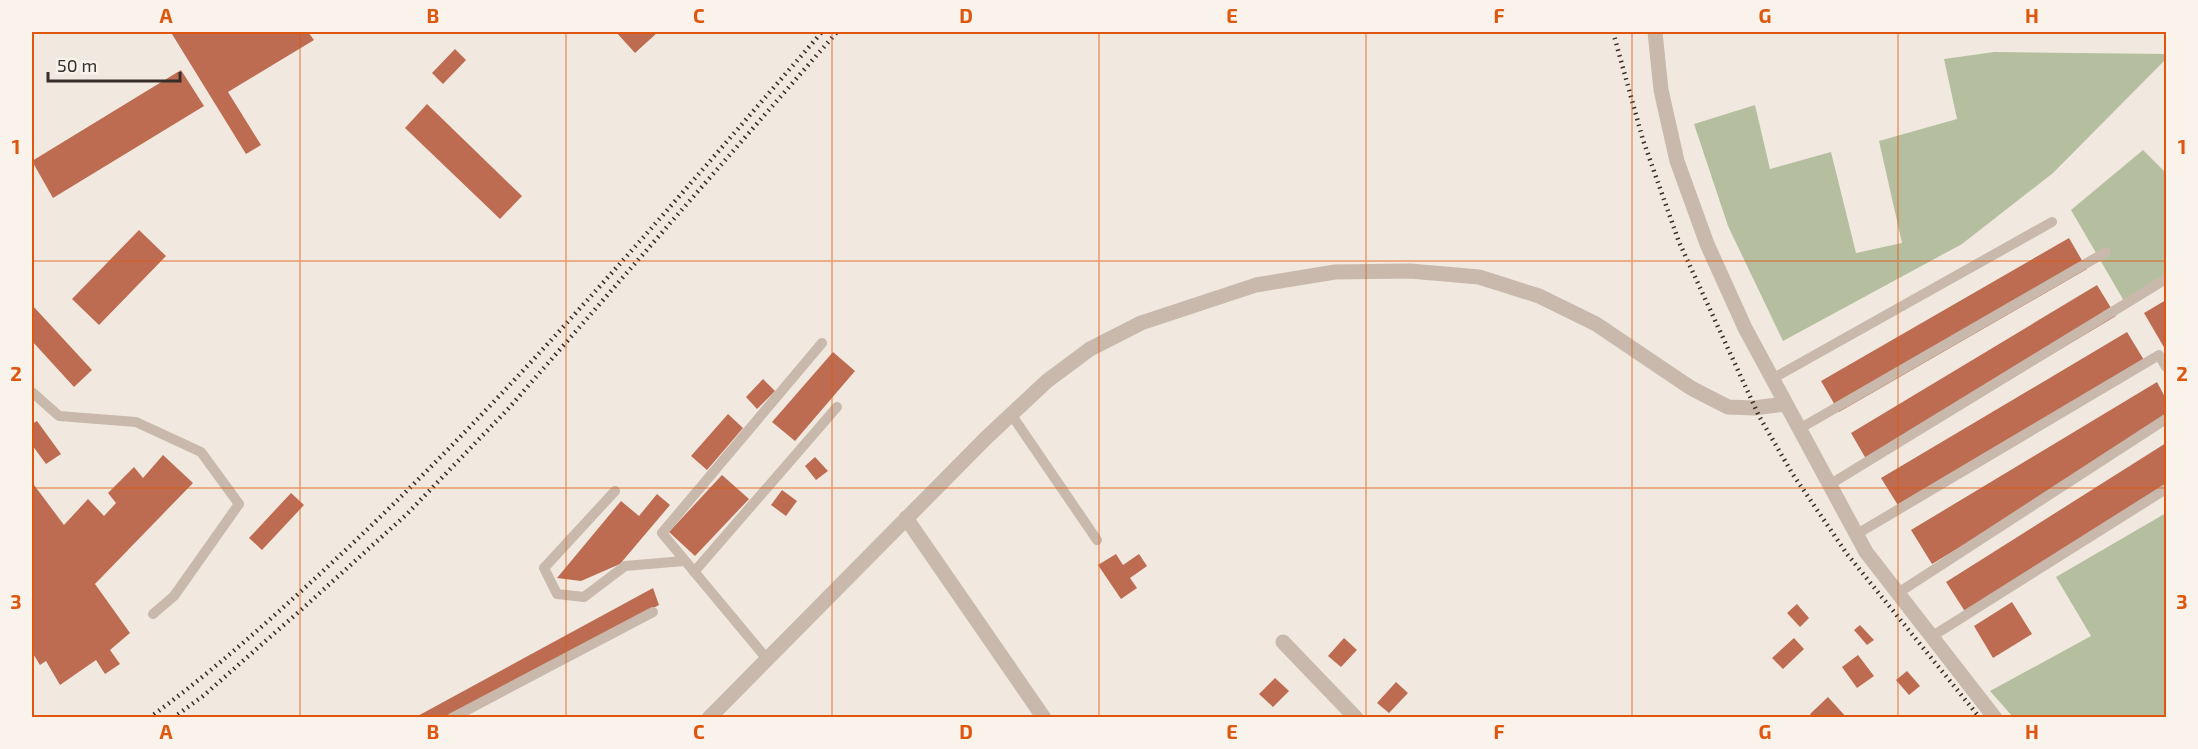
<svg xmlns="http://www.w3.org/2000/svg" width="2198" height="749" viewBox="0 0 2198 749" font-family="'Exo 2',sans-serif">
	<style>
		.green { fill: #b5bfa0 }
		.building { fill: #bd6c51 }
		.lines { fill: none; stroke-linecap: round; stroke-linejoin: round }
		.lane { stroke: #c9b9ac; stroke-width: 10 }
		.street { stroke: #c9b9ac; stroke-width: 15 }
		.rail { stroke: #372e2a; stroke-width: 4.5; stroke-dasharray: 1.5 4.5; stroke-linecap: butt }
		.grid { fill: none; stroke: #df570e; stroke-width: 1.5; stroke-opacity: 0.55 }
		.neatline { fill: none; stroke: #df570e; stroke-width: 2 }
		.grid-label { font-size: 20px; text-anchor: middle; font-weight: bold; fill: #df570e }
	</style>
	<rect width="100%" height="100%" fill="#f1e9df"/>
	<path class="green" d="M1994,52L2166,54V59L2053,173L1962,244L1783,341L1728,226L1694,124L1755,105L1770,169L1831,152L1856,253L1902,243L1879,141L1957,119L1944,59Z
		M2143,150L2166,173V277L2124,301L2071,210Z
		M2166,513V717H2013L1990,691L2091,636L2056,577Z"/>
	<path class="building" d="M176,32H308L314,40L228,92L261,145L246,154L172,34Z
		M616,32H658L635,53Z
		M455,49L466,60L443,84L432,73Z
		M181,70L204,106L53,198L32,161Z
		M427,104L522,196L500,219L405,128Z
		M139,230L166,256L99,325L72,299Z
		M2069,238L2087,269L1839,412L1821,381Z
		M2097,285L2116,316L1869,464L1851,433Z
		M2166,300V348L2165,349L2144,313Z
		M32,305L92,370L74,387L32,341Z
		M2127,332L2147,365L1901,510L1881,478Z
		M833,352L855,371L795,441L772,422Z
		M763,379L775,391L757,409L746,397Z
		M2157,382L2166,399V423L1932,564L1911,530Z
		M728,414L743,428L707,470L691,456Z
		M37,421L61,454L46,464L32,445V424Z
		M2166,443V487L1966,613L1946,582Z
		M163,455L193,483L95,584L130,633L110,650L120,664L105,674L96,660L60,685L46,661L40,665L32,652V487L34,485L64,525L88,499L104,516L116,503L108,493L134,467L143,478Z
		M815,457L828,471L816,480L805,466Z
		M722,475L749,499L695,556L669,532Z
		M782,490L797,501L786,516L771,505Z
		M291,493L304,505L262,550L249,538Z
		M657,494L670,505L620,564L581,581L557,578L621,501L639,516Z
		M1116,554L1123,565L1139,554L1147,566L1130,578L1137,588L1121,599L1098,565Z
		M653,588L659,605L447,718H414Z
		M2012,602L2032,634L1993,658L1974,626Z
		M1797,604L1809,618L1800,627L1787,613Z
		M1860,625L1874,640L1867,645L1854,630Z
		M1344,638L1357,650L1341,667L1328,656Z
		M1794,638L1804,649L1783,669L1772,658Z
		M1858,655L1874,676L1857,688L1842,667Z
		M1907,671L1920,686L1909,695L1896,680Z
		M1275,678L1289,691L1273,707L1259,694Z
		M1396,682L1408,693L1389,713L1377,703Z
		M1828,697L1847,718H1813L1810,714Z"/>
	<g class="lines">
		<path class="lane" d="M1772,379L2052,222
			M32,392L59,416L136,422L201,452L239,504L174,596L153,614
			M1011,414L1097,540
			M1799,429L2106,252
			M1829,485L2166,279
			M615,491L544,568L557,594L584,597L625,566L684,561
			M1857,534L2159,355L2166,367
			M694,572L837,407
			M1898,593L2166,419
			M1931,637L2166,489
			M767,659L662,533L822,343
			M452,718L653,612"/>
		<path class="street" d="M1655,32L1661,90L1677,161L1707,244L1745,328L1866,552L1995,718
			M906,518L1044,718
			M1283,642L1356,718
			M709,718L986,438L1047,381L1090,349L1141,323L1256,285L1335,272L1410,271L1479,277L1539,296L1596,324L1691,388L1728,407L1754,408L1785,404"/>
		<path class="rail" d="M1613,32L1643,140L1679,242L1759,416L1792,473L1847,554L1980,718
			M149,718C216,669 277,614 337,558C512,395 665,212 822,32
			M173,718L203,696L302,609L407,514L508,409L837,32"/>
	</g>
	<path class="grid" d="M300,32V718M566,32V718M832,32V718M1099,32V718M1366,32V718M1632,32V718M1898,32V718M32,261H2166M32,488H2166"/>
	<rect width="2198" height="749" fill="none" stroke="#f9f3ec" stroke-width="66"/>
	<path d="M48 72v9h132v-9" fill="none" stroke="#372e2a" stroke-width="3"/>
	<text x="57" y="72" font-size="18" fill="#372e2a" stroke="#f9f3ec" stroke-width="4.5" paint-order="stroke">50 m</text>
	<rect x="33" y="33" width="2132" height="683" class="neatline"/>
	<g class="grid-label">
		<text x="166" y="23">A</text>
		<text x="433" y="23">B</text>
		<text x="699" y="23">C</text>
		<text x="966" y="23">D</text>
		<text x="1232" y="23">E</text>
		<text x="1499" y="23">F</text>
		<text x="1765" y="23">G</text>
		<text x="2032" y="23">H</text>
		<text x="16" y="154">1</text>
		<text x="2182" y="154">1</text>
		<text x="16" y="381">2</text>
		<text x="2182" y="381">2</text>
		<text x="16" y="609">3</text>
		<text x="2182" y="609">3</text>
		<text x="166" y="739">A</text>
		<text x="433" y="739">B</text>
		<text x="699" y="739">C</text>
		<text x="966" y="739">D</text>
		<text x="1232" y="739">E</text>
		<text x="1499" y="739">F</text>
		<text x="1765" y="739">G</text>
		<text x="2032" y="739">H</text>
	</g>
</svg>
